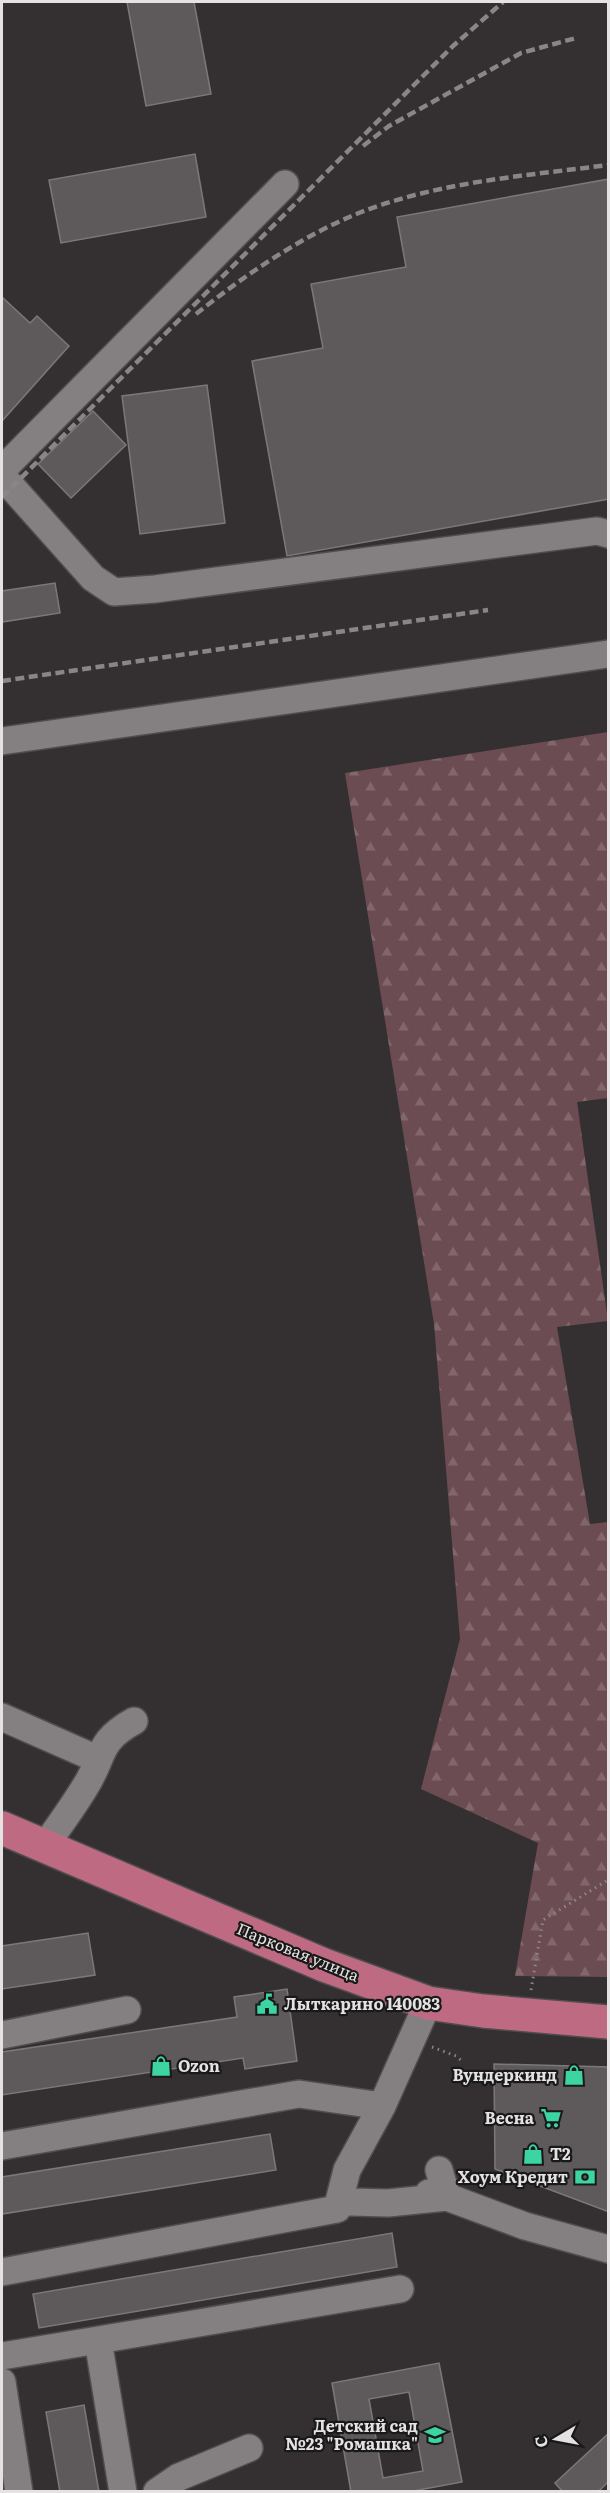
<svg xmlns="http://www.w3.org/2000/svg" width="610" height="2493" viewBox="0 0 610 2493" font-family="Literata,serif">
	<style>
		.forest { fill: url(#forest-firs) }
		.building { fill: #5e5a5b; stroke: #7c7879; stroke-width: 1.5; fill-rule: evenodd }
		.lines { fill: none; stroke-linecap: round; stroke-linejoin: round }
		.minor-casing { stroke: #504d4e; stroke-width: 30 }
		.major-casing { stroke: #504d4e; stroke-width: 36 }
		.path { stroke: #8c8889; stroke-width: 3; stroke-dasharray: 1.5 4.5; stroke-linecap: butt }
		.minor { stroke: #848081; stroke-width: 27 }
		.major { stroke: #bf6a83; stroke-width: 33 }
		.rail { stroke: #898687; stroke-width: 4.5; stroke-dasharray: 9 4.5; stroke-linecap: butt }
		.labels { text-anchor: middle; stroke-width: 4.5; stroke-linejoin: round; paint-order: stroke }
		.street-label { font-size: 16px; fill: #e5e2e3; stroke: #1a1919 }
		.poi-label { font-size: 16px; font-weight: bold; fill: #e5e2e3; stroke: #1a1919; text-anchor: end }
	</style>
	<defs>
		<pattern id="forest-firs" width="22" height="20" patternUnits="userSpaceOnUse" patternTransform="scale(1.5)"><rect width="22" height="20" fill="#6c4c53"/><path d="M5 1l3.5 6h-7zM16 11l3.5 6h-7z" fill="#81666c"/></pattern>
	</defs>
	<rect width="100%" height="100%" fill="#343031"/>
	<path class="forest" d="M608,732V1098L577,1102L608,1321L557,1327L590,1524L608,1522V1977L515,1976L538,1843L421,1789L460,1639L434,1324L345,773Z"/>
	<path class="building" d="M127,2H194L211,94L146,106Z
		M195,154L206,217L61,243L49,180Z
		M609,179V499L287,556L252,361L323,348L311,284L406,267L397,217Z
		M2,297L30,323L37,316L69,346L2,421Z
		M207,385L225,523L140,534L122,396Z
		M93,411L126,445L71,498L38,464Z
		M55,583L60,613L2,622V591Z
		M88,1933L95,1975L2,1989V1946Z
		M287,1989L297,2061L245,2069L243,2058L2,2095V2052L237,2017L234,1997Z
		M494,2064L609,2067V2212L495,2169Z
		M270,2134L276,2170L2,2214V2177Z
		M392,2233L397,2267L39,2328L33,2294Z
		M439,2363L462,2482L408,2492H351L332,2383ZM409,2392L423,2471L383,2478L369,2399Z
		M84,2405L99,2492H60L46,2412Z
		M609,2433V2481L598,2492H563L555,2483Z"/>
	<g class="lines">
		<g class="minor-casing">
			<path id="minor" d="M2,470L285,184
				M2,476L93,578L114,592L155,589L597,531L608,534
				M2,741L608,654
				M2,1717L97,1759
				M45,1846C58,1827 73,1807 85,1787C105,1756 96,1742 134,1721
				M2,2035L127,2010
				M2,2146L299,2094L382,2106
				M429,2193L447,2197L439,2170
				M341,2198L351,2202L388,2203L447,2197L525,2226L608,2249
				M2,2272L337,2209L347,2170L382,2106L428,2003
				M98,2340L400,2289
				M2,2356L98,2340L123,2492
				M2,2382L19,2492
				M157,2492L179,2477L249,2448"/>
		</g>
		<g class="major-casing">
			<path id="major" d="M2,1828L324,1965L428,2003L483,2011L608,2022"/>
		</g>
		<path class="path" d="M531,1990L543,1920L608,1880
			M432,2047L456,2056L462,2061"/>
		<use href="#minor" class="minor"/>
		<use href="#major" class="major"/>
		<path class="rail" d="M363,146L389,126L521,53L576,38
			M196,314C244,276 297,239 354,215C434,182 524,176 608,165
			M2,497L453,46L503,2
			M2,681L488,610"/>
	</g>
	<defs>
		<g id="civic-bare" transform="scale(1.62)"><path d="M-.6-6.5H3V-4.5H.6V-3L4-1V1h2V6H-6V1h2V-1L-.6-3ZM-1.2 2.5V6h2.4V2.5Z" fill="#3dd4a3" stroke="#1a1919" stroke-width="2.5" paint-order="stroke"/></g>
		<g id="shop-bare" transform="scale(1.62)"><path d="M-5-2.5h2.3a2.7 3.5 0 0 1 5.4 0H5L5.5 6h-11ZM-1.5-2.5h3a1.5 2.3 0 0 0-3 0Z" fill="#3dd4a3" stroke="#1a1919" stroke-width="2.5" paint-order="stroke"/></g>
		<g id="supermarket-bare" transform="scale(1.62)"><path d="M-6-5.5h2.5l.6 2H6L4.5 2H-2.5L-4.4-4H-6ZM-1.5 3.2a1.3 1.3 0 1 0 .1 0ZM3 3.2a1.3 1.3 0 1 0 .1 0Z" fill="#3dd4a3" stroke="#1a1919" stroke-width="2.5" paint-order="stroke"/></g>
		<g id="bank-bare" transform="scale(1.62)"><path d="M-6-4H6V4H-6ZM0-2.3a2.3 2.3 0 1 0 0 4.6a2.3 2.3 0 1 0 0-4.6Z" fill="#3dd4a3" stroke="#1a1919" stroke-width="2.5" paint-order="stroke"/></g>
		<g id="school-bare" transform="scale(1.62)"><path d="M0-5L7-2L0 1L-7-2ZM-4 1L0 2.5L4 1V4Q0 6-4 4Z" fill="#3dd4a3" stroke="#1a1919" stroke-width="2.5" paint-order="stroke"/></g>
	</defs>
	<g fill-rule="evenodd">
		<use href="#civic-bare" x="267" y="2004"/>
		<use href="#shop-bare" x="161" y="2066"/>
		<use href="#shop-bare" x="574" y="2075"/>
		<use href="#supermarket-bare" x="551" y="2118"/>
		<use href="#shop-bare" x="533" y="2154"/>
		<use href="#bank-bare" x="585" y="2177"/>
		<use href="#school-bare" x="435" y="2435"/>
	</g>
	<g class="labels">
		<g class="street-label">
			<text transform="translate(298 1952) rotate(22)" y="6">Парковая улица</text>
		</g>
		<g class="poi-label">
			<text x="284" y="2010" text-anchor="start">Лыткарино 140083</text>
			<text x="178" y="2072" text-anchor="start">Ozon</text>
			<text x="557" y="2081">Вундеркинд</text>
			<text x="534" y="2124">Весна</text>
			<text x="550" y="2160" text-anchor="start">T2</text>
			<text x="568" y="2183">Хоум Кредит</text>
			<text x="418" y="2432">Детский сад<tspan x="418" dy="18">№23 "Ромашка"</tspan></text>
		</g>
	</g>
	<rect width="610" height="2493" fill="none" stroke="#e5e2e3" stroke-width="6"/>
	<g transform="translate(556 2439) rotate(260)" stroke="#1a1919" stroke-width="4.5" paint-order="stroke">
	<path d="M0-4.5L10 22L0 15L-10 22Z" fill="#e5e2e3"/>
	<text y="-9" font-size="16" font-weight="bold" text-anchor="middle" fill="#e5e2e3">С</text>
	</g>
</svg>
